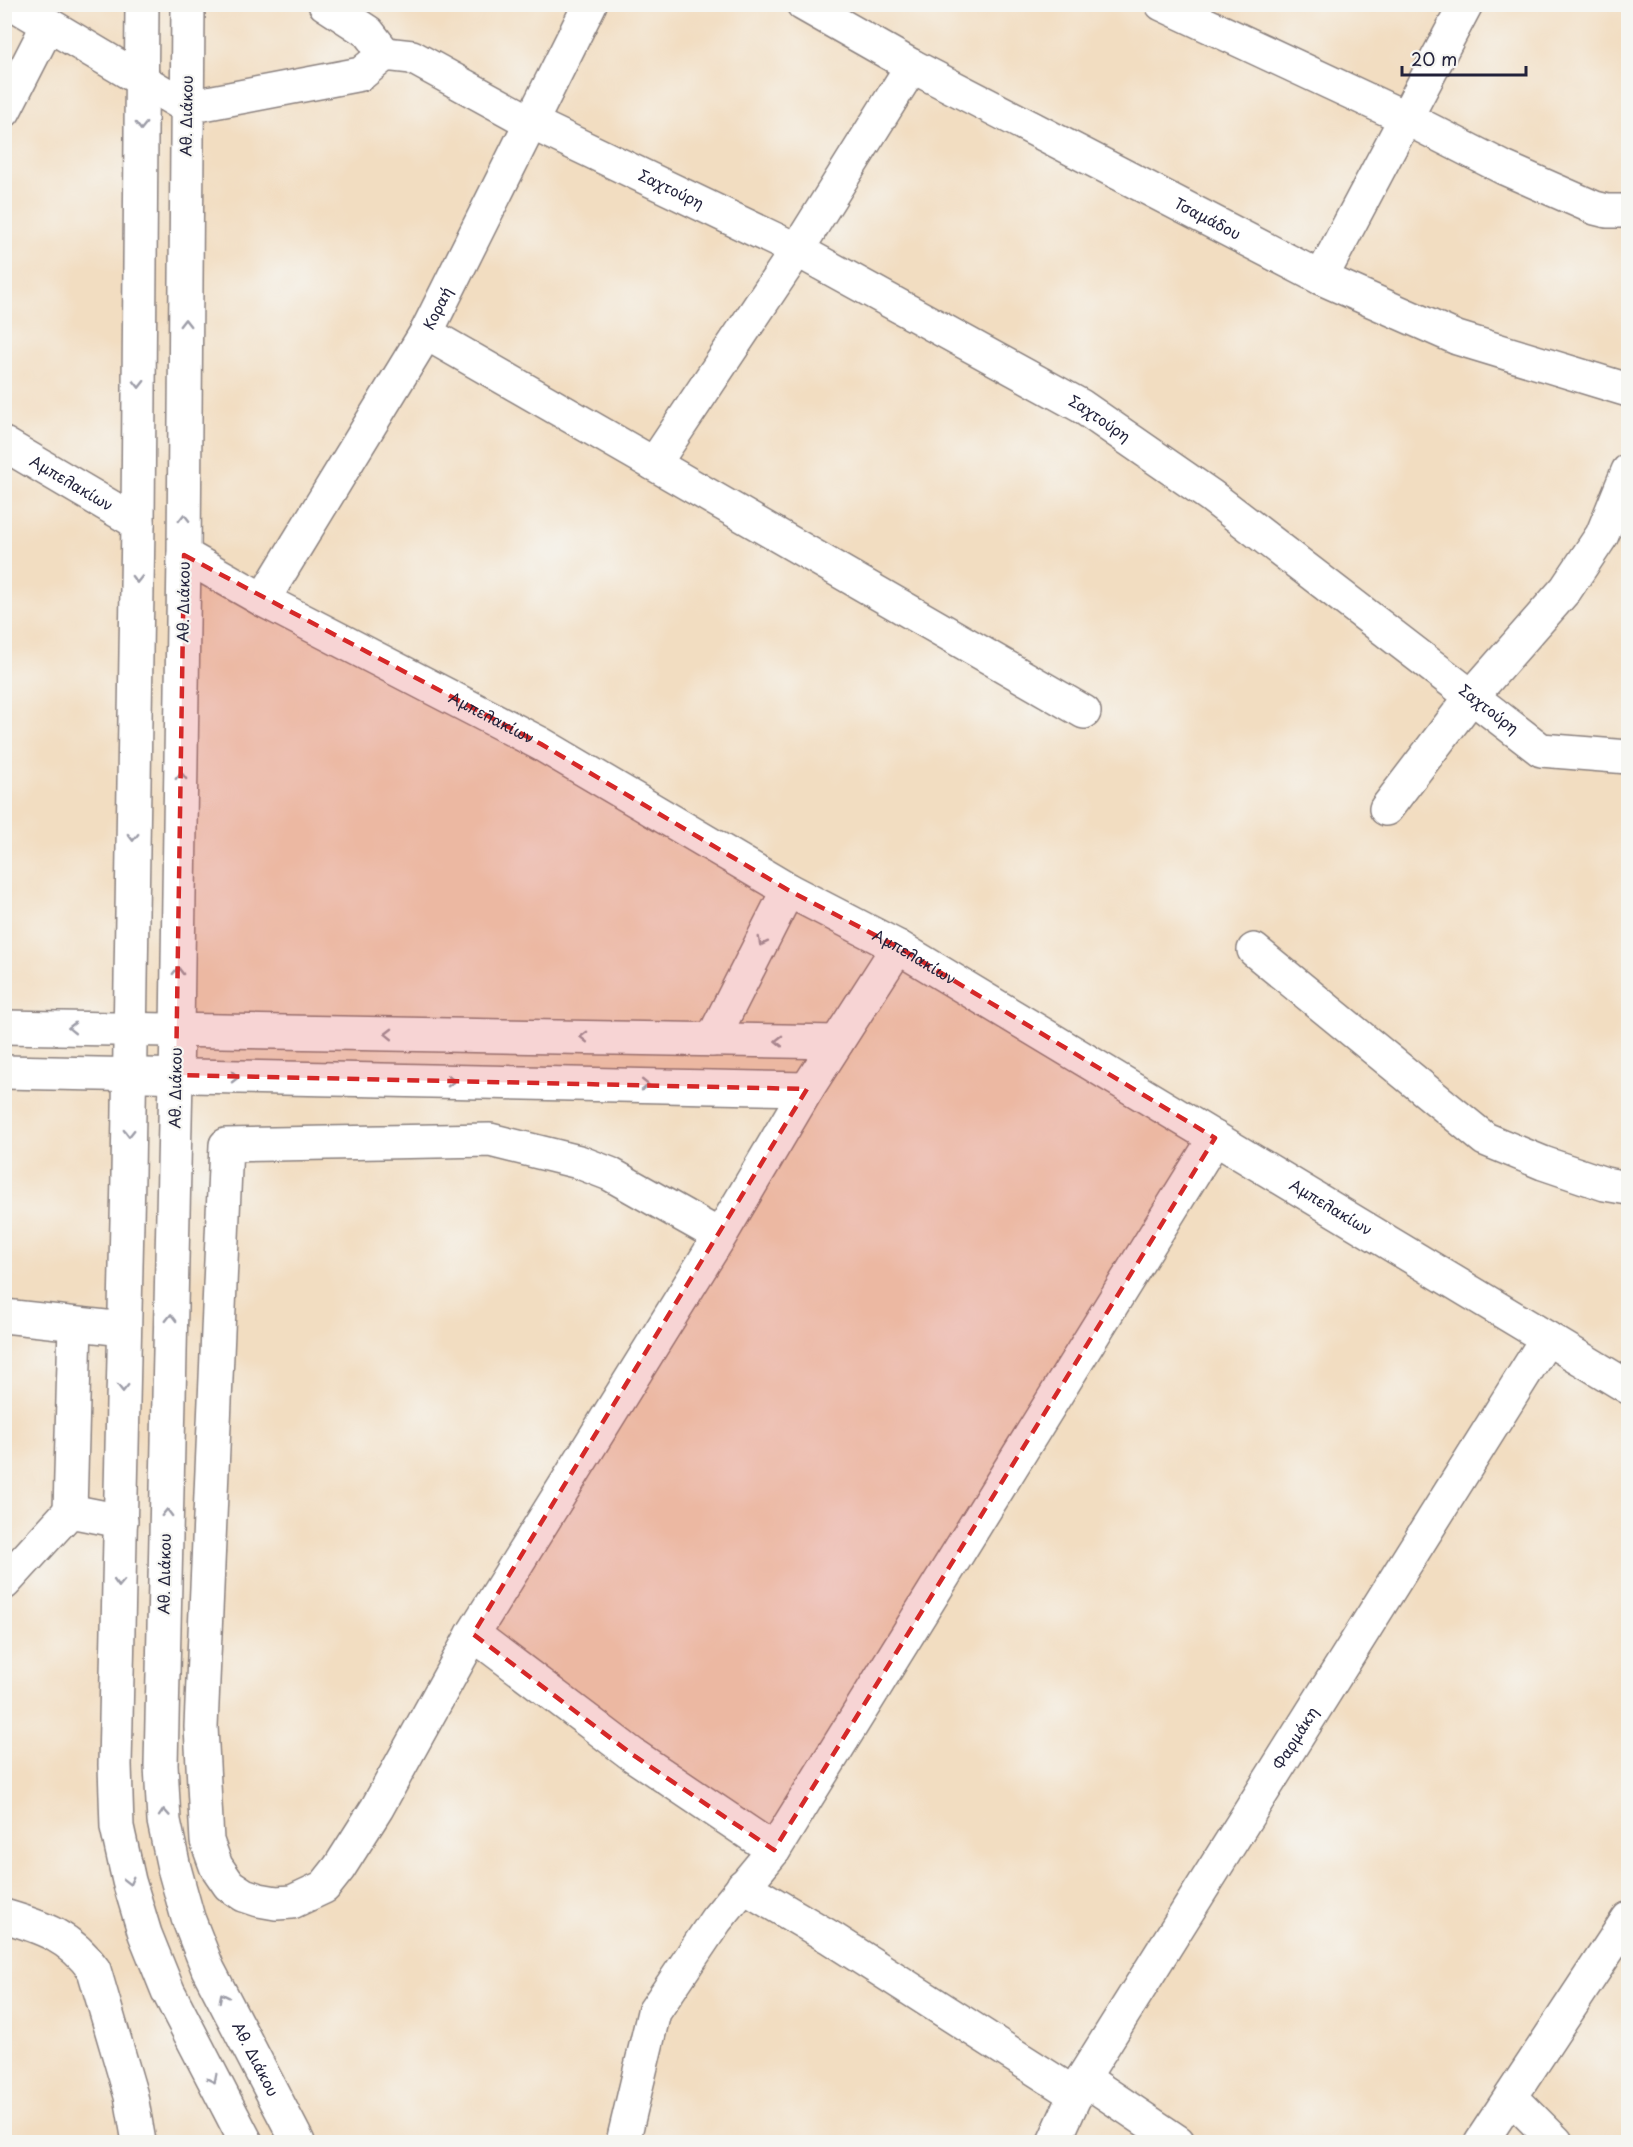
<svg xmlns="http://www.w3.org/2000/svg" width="1633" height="2147" viewBox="0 0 1633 2147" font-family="'Playpen Sans',sans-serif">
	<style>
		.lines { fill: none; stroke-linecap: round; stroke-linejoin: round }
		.minor-casing { stroke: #8a807e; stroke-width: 36 }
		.minor { stroke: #fff; stroke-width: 33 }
		.oneway { stroke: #9c9ca7 }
		.marked { fill: #d62828; fill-opacity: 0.2; stroke: #d62828; stroke-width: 4.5; stroke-dasharray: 12 8; stroke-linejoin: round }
		.labels { text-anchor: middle; stroke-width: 4.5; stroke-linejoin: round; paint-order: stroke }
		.street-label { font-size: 15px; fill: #22223b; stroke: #f6f6f2 }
	</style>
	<rect width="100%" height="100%" fill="#f6f6f2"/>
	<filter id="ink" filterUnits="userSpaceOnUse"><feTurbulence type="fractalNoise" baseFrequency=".0167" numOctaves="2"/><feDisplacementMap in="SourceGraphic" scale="12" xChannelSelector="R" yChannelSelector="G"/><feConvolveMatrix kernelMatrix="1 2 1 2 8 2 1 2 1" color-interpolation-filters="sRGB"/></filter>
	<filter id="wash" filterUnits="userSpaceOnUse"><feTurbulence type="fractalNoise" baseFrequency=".008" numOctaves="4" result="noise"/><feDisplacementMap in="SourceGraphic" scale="24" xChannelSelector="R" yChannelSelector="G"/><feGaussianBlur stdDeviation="1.35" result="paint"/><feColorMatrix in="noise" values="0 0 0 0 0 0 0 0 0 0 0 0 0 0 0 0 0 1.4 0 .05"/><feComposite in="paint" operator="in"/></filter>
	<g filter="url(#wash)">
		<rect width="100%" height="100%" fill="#f2ddc1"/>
	</g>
	<g filter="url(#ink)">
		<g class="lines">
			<g class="minor-casing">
				<g id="minor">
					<path id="s1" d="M14,4L187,107L361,74L385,54L412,57L532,123L797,250L1081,406L1211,496L1541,750L1628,757"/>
					<path d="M142,4L138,523L128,1175L115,1765L117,1827L129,1881L145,1934L168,1991L246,2142"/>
					<path id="s2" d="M188,4L184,555L177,1030L161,1765L164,1821L174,1868L188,1918L208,1969L298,2142"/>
					<path d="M325,4L368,32L385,54"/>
					<path id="s3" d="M803,4L912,66L1321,278L1457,338L1628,390"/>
					<path d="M1162,4L1406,118L1504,168L1595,208L1607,211H1628"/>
					<path d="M4,111L48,25"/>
					<path d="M1321,278L1466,4"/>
					<path d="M426,333L654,464L797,250L912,66"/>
					<path id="s4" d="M4,444L138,523"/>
					<path d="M654,464L1084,712"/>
					<path id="s5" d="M184,555L263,600L541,744L788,890L898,947L1628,1387"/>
					<path id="s6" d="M263,600L426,333L590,4"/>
					<path d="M1386,809L1472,696L1566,589L1602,535L1628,471"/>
					<path d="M1254,950L1485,1139L1543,1163L1605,1184L1628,1188"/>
					<path d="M4,1027L837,1042"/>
					<path d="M712,1040L788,890"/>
					<path d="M4,1072L807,1089"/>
					<path d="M720,1236L610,1174L579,1162L490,1140L226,1145L201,1727L207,1841L216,1866L229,1885L244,1895L259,1900L276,1903L292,1902L324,1887L339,1868L377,1808L473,1634L720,1236L807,1089L898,947"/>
					<path d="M4,1316L124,1329"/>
					<path d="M70,1511L75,1324"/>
					<path d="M4,1583L70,1511L121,1521"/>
					<path d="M473,1634L633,1755L774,1850"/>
					<path d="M743,1886L831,1938L1076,2095"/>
					<path d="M4,1916C42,1927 71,1937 94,1970L131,2096L139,2142"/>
					<path d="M1083,2078L1178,2142"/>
					<path d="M1511,2097L1556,2142"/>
					<path d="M623,2142L654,2012L716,1920L774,1850L1215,1138"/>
					<path id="s7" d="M1054,2142L1083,2078L1547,1338"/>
					<path d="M1481,2142L1628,1919"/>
				</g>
			</g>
			<use href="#minor" class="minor"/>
		</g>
		<defs><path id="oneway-chevron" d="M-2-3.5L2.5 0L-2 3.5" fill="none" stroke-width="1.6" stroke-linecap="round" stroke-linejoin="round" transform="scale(1.5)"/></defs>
		<g class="oneway">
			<use href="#oneway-chevron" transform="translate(141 126) rotate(91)"/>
			<use href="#oneway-chevron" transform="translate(185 323) rotate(-90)"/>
			<use href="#oneway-chevron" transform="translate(139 384) rotate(90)"/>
			<use href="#oneway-chevron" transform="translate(184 518) rotate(-90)"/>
			<use href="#oneway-chevron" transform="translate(137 579) rotate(91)"/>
			<use href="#oneway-chevron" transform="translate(181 776) rotate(-89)"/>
			<use href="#oneway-chevron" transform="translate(133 837) rotate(91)"/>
			<use href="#oneway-chevron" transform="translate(762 942) rotate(117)"/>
			<use href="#oneway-chevron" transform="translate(178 971) rotate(-89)"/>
			<use href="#oneway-chevron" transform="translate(72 1028) rotate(-179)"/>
			<use href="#oneway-chevron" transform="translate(389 1034) rotate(-179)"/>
			<use href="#oneway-chevron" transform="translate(584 1037) rotate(-179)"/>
			<use href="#oneway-chevron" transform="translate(779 1041) rotate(-179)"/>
			<use href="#oneway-chevron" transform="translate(235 1077) rotate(1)"/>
			<use href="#oneway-chevron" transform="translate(451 1081) rotate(1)"/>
			<use href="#oneway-chevron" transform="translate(645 1085) rotate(1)"/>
			<use href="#oneway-chevron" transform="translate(129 1133) rotate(91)"/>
			<use href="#oneway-chevron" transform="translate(171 1318) rotate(-89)"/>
			<use href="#oneway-chevron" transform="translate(123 1388) rotate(91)"/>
			<use href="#oneway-chevron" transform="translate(167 1513) rotate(-89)"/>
			<use href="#oneway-chevron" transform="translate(119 1583) rotate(92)"/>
			<use href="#oneway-chevron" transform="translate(164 1813) rotate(-94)"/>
			<use href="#oneway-chevron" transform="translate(129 1881) rotate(76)"/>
			<use href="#oneway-chevron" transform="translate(223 1997) rotate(-117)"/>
			<use href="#oneway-chevron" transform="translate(213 2079) rotate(63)"/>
		</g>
	</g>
	<path class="marked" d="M184,555L541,744L788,890L898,947L1215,1138L774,1850L633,1755L473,1634L807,1089L176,1075Z"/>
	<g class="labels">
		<g class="street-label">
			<text transform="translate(187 116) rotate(-89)" y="5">Αθ. Διάκου</text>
			<text dy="5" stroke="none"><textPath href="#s1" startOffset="728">Σαχτούρη</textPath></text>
			<text dy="5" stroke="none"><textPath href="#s3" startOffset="458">Τσαμάδου</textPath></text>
			<text dy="5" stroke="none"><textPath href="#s6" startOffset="340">Κοραή</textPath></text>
			<text dy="5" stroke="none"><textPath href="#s1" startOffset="1214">Σαχτούρη</textPath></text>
			<text dy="5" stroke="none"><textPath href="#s4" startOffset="78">Αμπελακίων</textPath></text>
			<text transform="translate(184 602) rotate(-89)" y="5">Αθ. Διάκου</text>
			<text dy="5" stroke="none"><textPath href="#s1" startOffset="1700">Σαχτούρη</textPath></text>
			<text dy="5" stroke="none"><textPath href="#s5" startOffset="348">Αμπελακίων</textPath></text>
			<text dy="5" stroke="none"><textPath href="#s5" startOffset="834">Αμπελακίων</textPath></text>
			<text transform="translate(176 1088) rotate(-89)" y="5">Αθ. Διάκου</text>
			<text dy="5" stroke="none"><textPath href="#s5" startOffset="1320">Αμπελακίων</textPath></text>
			<text transform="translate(165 1574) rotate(-89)" y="5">Αθ. Διάκου</text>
			<text dy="5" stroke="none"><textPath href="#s7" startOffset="471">Φαρμάκη</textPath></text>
			<text dy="5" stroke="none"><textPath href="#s2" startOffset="2074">Αθ. Διάκου</textPath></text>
		</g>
	</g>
	<rect width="1633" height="2147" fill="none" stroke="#f6f6f2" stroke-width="24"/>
	<path d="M1402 66v9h124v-9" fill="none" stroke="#22223b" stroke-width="3"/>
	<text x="1411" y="66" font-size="18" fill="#22223b" stroke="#f6f6f2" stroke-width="4.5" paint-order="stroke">20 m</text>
</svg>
